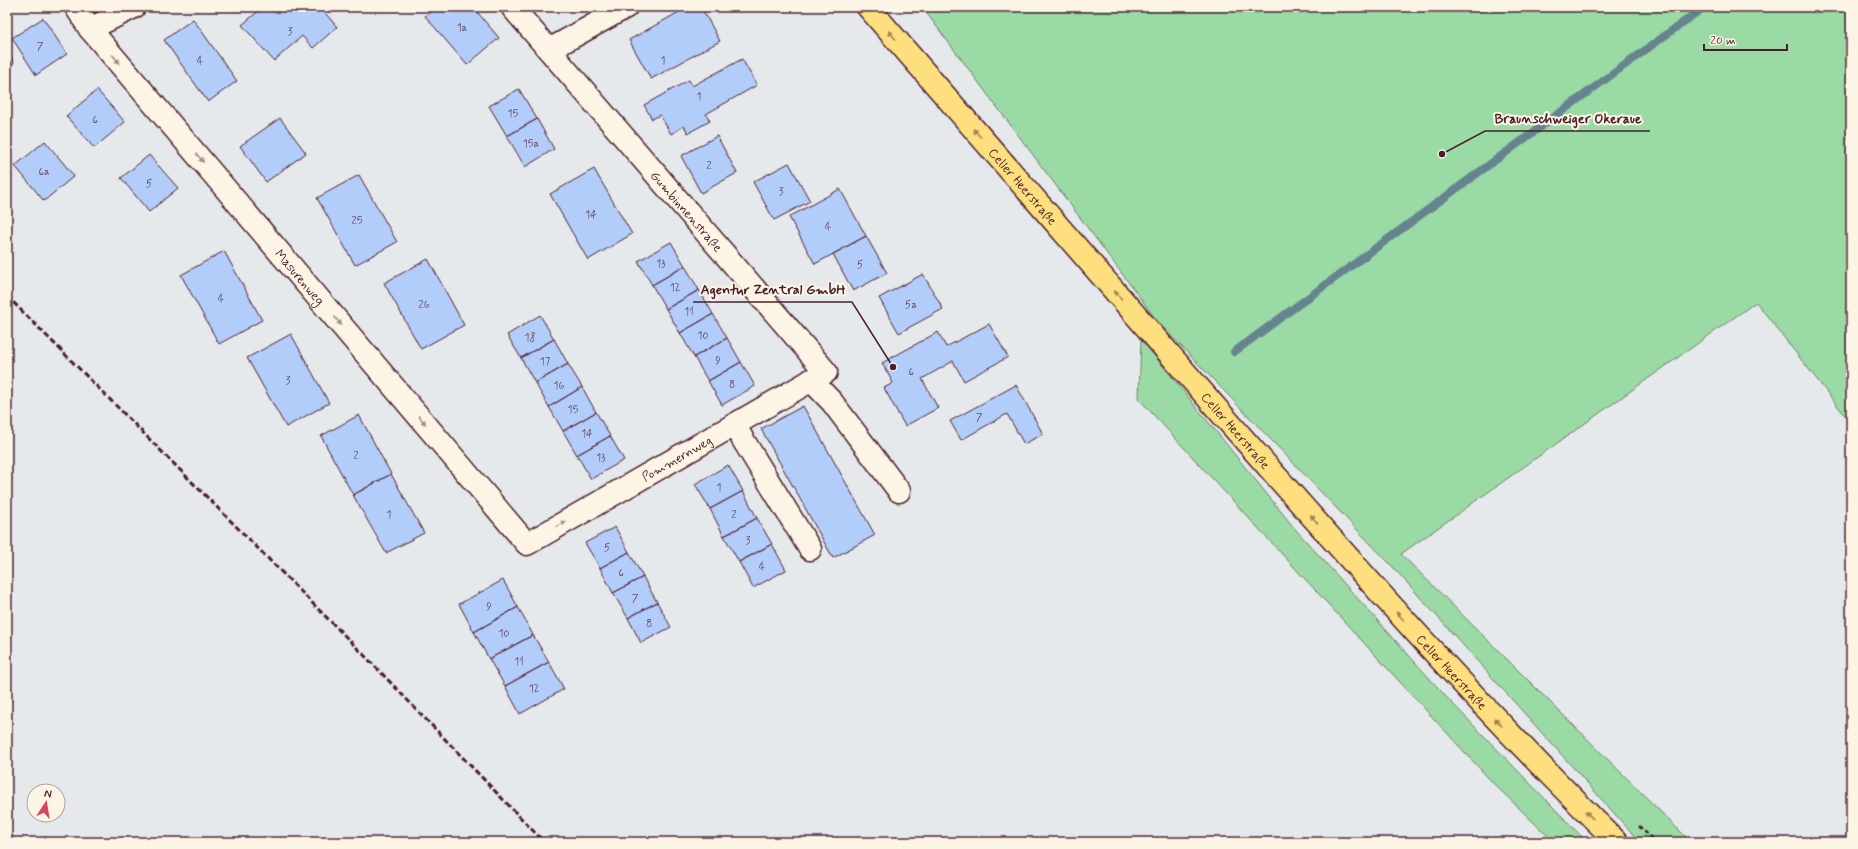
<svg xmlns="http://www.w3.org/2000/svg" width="1858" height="849" viewBox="0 0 1858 849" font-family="Mynerve,sans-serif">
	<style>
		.green { fill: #9adba5; stroke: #727d68 }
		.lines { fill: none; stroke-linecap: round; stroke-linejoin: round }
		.stream { stroke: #66848f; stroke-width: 8 }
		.building { fill: #b3cdfb; stroke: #4a1f2b }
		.minor-casing { stroke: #4a1f2b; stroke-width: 25 }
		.major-casing { stroke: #4a1f2b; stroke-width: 25 }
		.path { stroke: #4a1f2b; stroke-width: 2.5; stroke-dasharray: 4 3; stroke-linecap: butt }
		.minor { stroke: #fcf5e5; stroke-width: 22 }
		.major { stroke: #fddf80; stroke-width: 22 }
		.rail { stroke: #4a1f2b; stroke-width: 3; stroke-dasharray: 6 3; stroke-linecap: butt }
		.oneway { fill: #a47f56 }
		.oneway2 { fill: #a38a88 }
		.labels { text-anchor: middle; stroke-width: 4; stroke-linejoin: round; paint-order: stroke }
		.number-label { font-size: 11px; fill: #644a5f }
		.street-label { font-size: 13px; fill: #4a1f2b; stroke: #fcf5e5 }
		.leader { fill: none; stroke: #4a1f2b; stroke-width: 1.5 }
		.callout-dot { fill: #4a1f2b; stroke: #fcf5e5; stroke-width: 1.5 }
		.callout-label { font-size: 14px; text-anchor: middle; font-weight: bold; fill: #4a1f2b; stroke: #fcf5e5; stroke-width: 4; stroke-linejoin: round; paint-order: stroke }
	</style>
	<rect width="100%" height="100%" fill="#e6e9ec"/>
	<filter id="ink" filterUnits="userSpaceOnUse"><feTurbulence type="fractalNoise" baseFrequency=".025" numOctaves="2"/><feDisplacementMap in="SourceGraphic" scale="8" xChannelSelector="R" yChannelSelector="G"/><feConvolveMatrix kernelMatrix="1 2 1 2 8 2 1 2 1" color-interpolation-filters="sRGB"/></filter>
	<g filter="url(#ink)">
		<path class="green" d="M922,7H1851V423L1756,302L1401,554L1691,842H1640L1391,565L1159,323Z
			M1141,339L1296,530L1450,701L1587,842H1554L1494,784L1139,399Z"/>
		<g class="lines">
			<path class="stream" d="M1234,352L1704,7"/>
		</g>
		<path class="building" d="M263,7H320L337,27L313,48L302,36L274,61L242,25Z
			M437,7H473L499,38L467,65L425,16Z
			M688,7H701L720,41L651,79L629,40Z
			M43,18L67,54L36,75L12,38Z
			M193,19L237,81L208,102L164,40Z
			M7,50L14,63L7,67Z
			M742,59L757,85L706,114L710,121L688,133L684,126L671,134L660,115L652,119L644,105L689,80L692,86Z
			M519,89L537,119L507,136L489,106Z
			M97,90L125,122L94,148L66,116Z
			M280,118L306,153L266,182L240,146Z
			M537,119L554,149L525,167L507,136Z
			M717,136L737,173L701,193L681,156Z
			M45,141L74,176L44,201L15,166Z
			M149,155L178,188L149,212L121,178Z
			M789,163L810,201L774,220L753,182Z
			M594,169L632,234L588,260L550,194Z
			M359,175L397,242L355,265L317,198Z
			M840,189L866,236L815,264L789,217Z
			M866,236L887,273L853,291L833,254Z
			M671,242L685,266L652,285L638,261Z
			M224,251L262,320L219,344L181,275Z
			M428,259L464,325L421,349L384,283Z
			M685,266L699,290L666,309L652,285Z
			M923,274L943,309L899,333L879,298Z
			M699,290L713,314L680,333L666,309Z
			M713,314L727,338L694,357L680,333Z
			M540,315L554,339L521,358L507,335Z
			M989,324L1008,357L964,381L953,361L922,379L938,408L905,426L884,388L893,383L882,363L938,332L946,347Z
			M291,334L329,403L286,427L247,358Z
			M727,338L741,362L708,381L694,357Z
			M554,339L568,364L535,383L521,358Z
			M741,362L755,386L722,405L708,381Z
			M568,364L582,387L549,407L535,383Z
			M1016,385L1043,434L1024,444L1007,414L961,440L950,421Z
			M582,387L596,412L563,431L549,407Z
			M803,406L875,535L833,558L761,429Z
			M596,412L610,436L577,455L563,431Z
			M359,415L391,474L353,495L321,436Z
			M610,436L624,460L591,479L577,455Z
			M728,465L743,491L710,509L695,484Z
			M391,474L424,533L386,553L353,495Z
			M743,491L757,518L724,536L710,509Z
			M757,518L772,544L739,562L724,536Z
			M615,527L629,552L600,568L585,543Z
			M772,544L786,570L753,588L739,562Z
			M629,552L643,577L613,593L600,568Z
			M643,577L657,602L628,618L613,593Z
			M503,580L518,607L474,632L459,604Z
			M657,602L671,627L641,643L628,618Z
			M518,607L533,635L489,659L474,632Z
			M533,635L549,662L505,686L489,659Z
			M549,662L564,689L520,714L505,686Z"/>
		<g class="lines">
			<g class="minor-casing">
				<g id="minor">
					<path id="s1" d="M76,7L90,29L527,544L826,372L549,50"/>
					<path d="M512,7L549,50L626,7"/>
					<path d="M90,29L134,7"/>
					<path d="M811,380L832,402L899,491"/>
					<path d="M734,425L810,549"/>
				</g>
			</g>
			<g class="major-casing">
				<g id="major">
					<path id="s2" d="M868,7C985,142 1102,277 1219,411C1348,558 1477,705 1617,842"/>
				</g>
			</g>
			<path class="path" d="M1639,826L1655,842"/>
			<use href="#minor" class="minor"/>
			<use href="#major" class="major"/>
			<path class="rail" d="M7,296L365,656L544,842"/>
		</g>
		<defs><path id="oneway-solid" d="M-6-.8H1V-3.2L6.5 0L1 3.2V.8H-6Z"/></defs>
		<g class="oneway">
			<use href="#oneway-solid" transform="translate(892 35) rotate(-131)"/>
			<use href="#oneway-solid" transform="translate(977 133) rotate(-131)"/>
			<use href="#oneway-solid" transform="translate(1118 295) rotate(-131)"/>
			<use href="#oneway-solid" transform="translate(1314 519) rotate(-131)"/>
			<use href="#oneway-solid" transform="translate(1400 616) rotate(-132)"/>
			<use href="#oneway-solid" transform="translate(1498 722) rotate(-133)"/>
			<use href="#oneway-solid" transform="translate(1589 815) rotate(-136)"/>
		</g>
		<g class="oneway2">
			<use href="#oneway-solid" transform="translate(116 59) rotate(50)"/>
			<use href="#oneway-solid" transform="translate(200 158) rotate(50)"/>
			<use href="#oneway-solid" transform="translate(338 321) rotate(50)"/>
			<use href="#oneway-solid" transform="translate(422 420) rotate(50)"/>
			<use href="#oneway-solid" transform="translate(561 524) rotate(-30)"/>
		</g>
	</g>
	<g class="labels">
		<g class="number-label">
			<text x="462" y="31">1a</text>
			<text x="290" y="35">3</text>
			<text x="40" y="50">7</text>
			<text x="200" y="64">4</text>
			<text x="663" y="64">1</text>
			<text x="699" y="100">1</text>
			<text x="513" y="117">15</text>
			<text x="95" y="123">6</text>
			<text x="531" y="147">15a</text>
			<text x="709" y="169">2</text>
			<text x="44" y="175">6a</text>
			<text x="149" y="187">5</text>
			<text x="781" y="195">3</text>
			<text x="591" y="218">14</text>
			<text x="357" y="224">25</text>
			<text x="828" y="230">4</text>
			<text x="661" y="267">13</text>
			<text x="860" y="268">5</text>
			<text x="675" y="291">12</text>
			<text x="221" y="302">4</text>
			<text x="424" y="308">26</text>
			<text x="911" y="308">5a</text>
			<text x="689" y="315">11</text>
			<text x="703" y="339">10</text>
			<text x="530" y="341">18</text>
			<text x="718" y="364">9</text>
			<text x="545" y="365">17</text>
			<text x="911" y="375">6</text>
			<text x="288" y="384">3</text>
			<text x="732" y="388">8</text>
			<text x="559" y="389">16</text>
			<text x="573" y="413">15</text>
			<text x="979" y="421">7</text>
			<text x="587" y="437">14</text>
			<text x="356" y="459">2</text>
			<text x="601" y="461">13</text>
			<text x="719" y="491">1</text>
			<text x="389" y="518">1</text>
			<text x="734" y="518">2</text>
			<text x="748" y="544">3</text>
			<text x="607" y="551">5</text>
			<text x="762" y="570">4</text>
			<text x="621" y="576">6</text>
			<text x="635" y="602">7</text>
			<text x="489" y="610">9</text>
			<text x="649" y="627">8</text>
			<text x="504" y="637">10</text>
			<text x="519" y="665">11</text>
			<text x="534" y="692">12</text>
		</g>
		<g class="street-label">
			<text dy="5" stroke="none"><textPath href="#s2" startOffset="237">Celler Heerstraße</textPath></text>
			<text transform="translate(687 211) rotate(49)" y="5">Gumbinnenstraße</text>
			<text dy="5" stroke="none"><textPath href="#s1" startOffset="351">Masurenweg</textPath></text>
			<text dy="5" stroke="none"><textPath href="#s2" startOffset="561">Celler Heerstraße</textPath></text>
			<text dy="5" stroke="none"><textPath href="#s1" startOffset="874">Pommernweg</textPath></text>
			<text dy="5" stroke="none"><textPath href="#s2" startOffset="885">Celler Heerstraße</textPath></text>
		</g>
	</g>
	<path class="leader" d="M1442 154L1485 131H1650M893 367L852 302H693"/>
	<g class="callout-dot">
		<circle cx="1442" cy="154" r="4"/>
		<circle cx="893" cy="367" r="4"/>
	</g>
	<g class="callout-label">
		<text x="1568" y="123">Braunschweiger Okeraue</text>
		<text x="773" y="294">Agentur Zentral GmbH</text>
	</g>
	<rect width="1858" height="849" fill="none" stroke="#fcf5e5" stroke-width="24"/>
	<rect x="12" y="12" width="1834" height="825" fill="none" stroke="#4a1f2b" stroke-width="1.5" filter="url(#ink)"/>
	<g transform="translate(46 803) rotate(12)"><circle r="19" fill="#fcf5e5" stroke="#b59f9b"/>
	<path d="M0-3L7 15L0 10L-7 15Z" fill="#d1495b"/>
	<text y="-6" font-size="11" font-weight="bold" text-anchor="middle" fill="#4a1f2b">N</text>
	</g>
	<path d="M1704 44v6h83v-6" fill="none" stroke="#4a1f2b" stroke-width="2"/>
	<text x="1710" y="44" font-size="12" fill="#4a1f2b" stroke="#fcf5e5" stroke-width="3" paint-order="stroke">20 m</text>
</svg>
